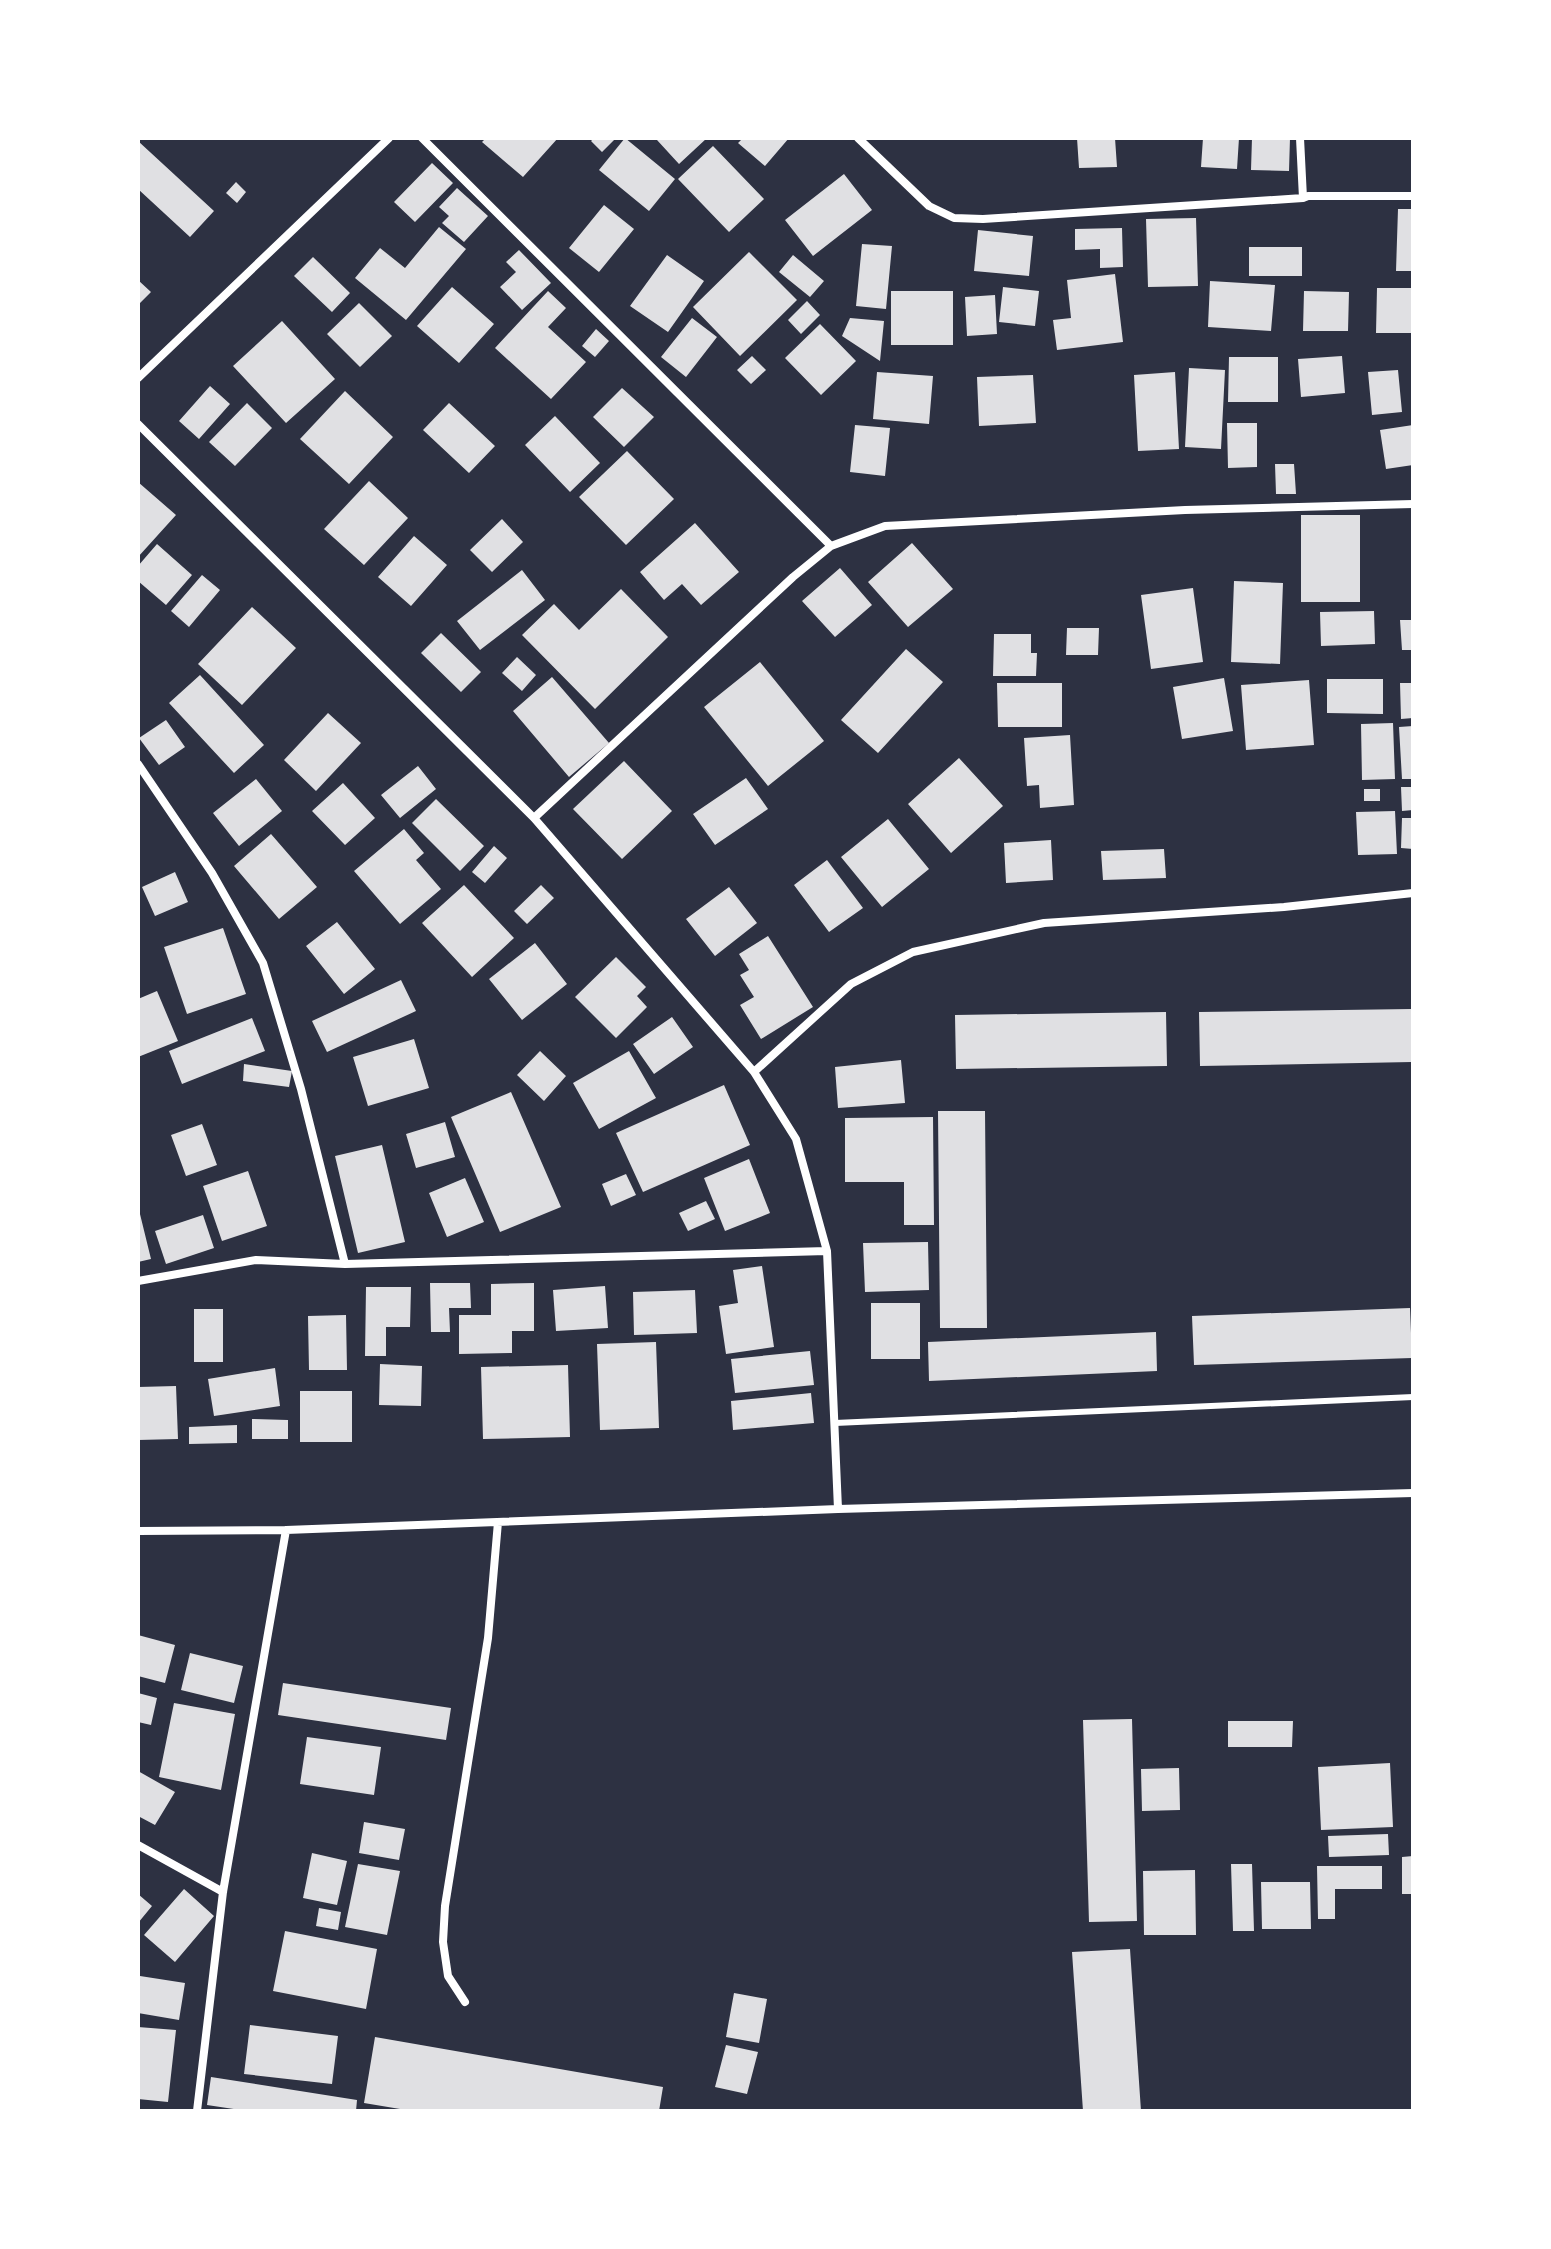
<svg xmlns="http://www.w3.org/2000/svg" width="1551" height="2249" viewBox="0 0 1551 2249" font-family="'Fira Sans Condensed',sans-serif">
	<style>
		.building { fill: #e0e0e3 }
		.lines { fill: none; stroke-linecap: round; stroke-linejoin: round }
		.service { stroke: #fff; stroke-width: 6 }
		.minor { stroke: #fff; stroke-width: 8 }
	</style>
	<rect width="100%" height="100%" fill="#2d3142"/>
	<path class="building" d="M486,138H558L523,177L482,142Z
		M594,138H616L602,152L591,141Z
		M625,138L675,179L649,211L599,170Z
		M659,138H707L679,164L657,140Z
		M743,138H789L765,166L738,143Z
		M1077,138H1115L1117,167L1079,168Z
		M1203,138H1239L1237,169L1201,167Z
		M1252,138H1290L1289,171L1251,170Z
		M138,141L214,211L190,237L138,189Z
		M713,146L764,199L729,232L678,179Z
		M432,163L453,183L415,222L394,202Z
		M844,174L872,210L813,256L785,220Z
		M236,182L246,192L237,203L226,193Z
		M457,188L488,216L464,242L442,223L449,216L439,207Z
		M604,205L634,229L599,272L569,248Z
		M1398,209H1413V271H1396Z
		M1196,218L1198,286L1148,287L1146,219Z
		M439,227L466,249L406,320L355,278L380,248L405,268Z
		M1122,228L1123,267L1100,268V249L1075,250V229Z
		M978,230L1033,236L1029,276L974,271Z
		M862,244L892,246L886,309L856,306Z
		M1249,247H1302V276H1249Z
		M519,250L551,283L522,310L500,287L516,272L506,262Z
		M749,252L797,300L740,356L693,307Z
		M667,255L704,281L668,332L630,306Z
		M793,255L824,281L810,297L779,272Z
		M313,257L350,293L332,312L294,276Z
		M1115,274L1123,342L1057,350L1053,320L1071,318L1067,280Z
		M138,280L151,292L138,305Z
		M1210,281L1275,285L1271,331L1208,327Z
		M452,287L494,324L459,363L417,326Z
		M1003,287L1039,291L1035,326L999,322Z
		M1377,288H1413V333H1376Z
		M548,291L566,308L548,327L586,362L551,399L495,348Z
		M891,291H953V345H891Z
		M1304,291L1349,292L1348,331H1303Z
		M995,295L997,334L967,336L965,297Z
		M807,301L820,315L801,334L788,320Z
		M359,303L392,336L360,367L327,334Z
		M692,318L717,337L686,377L661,357Z
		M850,318L884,321L880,361L842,336Z
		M282,321L335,379L286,423L233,366Z
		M820,324L856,361L821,395L785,358Z
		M596,329L609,341L595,357L582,346Z
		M752,356L766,370L751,384L737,370Z
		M1342,356L1345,393L1301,397L1298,359Z
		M1229,357H1278V402H1228Z
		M1189,368L1225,370L1221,449L1185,447Z
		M1398,370L1402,412L1372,415L1368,372Z
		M877,372L933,376L929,424L873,419Z
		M1175,372L1179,449L1138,451L1134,375Z
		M1033,375L1036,423L979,426L977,377Z
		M210,386L230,404L199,439L179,421Z
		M622,388L654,417L624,447L593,417Z
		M345,391L393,437L349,484L300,439Z
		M247,403L272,428L235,466L209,442Z
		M449,403L495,446L469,473L423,430Z
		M555,416L600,463L570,492L525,445Z
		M1227,423H1257V467L1228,468Z
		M855,425L890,428L885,476L850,472Z
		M1413,425V465L1386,469L1380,430Z
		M627,451L674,499L626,545L579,497Z
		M1275,464H1294L1296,494H1276Z
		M369,481L408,518L364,565L324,529Z
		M138,482L176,515L138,557Z
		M1301,515H1360V602H1301Z
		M502,519L523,542L492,572L470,550Z
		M695,523L739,572L701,605L682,584L664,600L640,572Z
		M414,536L447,565L411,606L378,577Z
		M912,543L953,589L908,627L868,582Z
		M157,544L192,575L166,605L138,581V566Z
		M840,568L872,605L835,637L802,601Z
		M522,570L545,600L480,650L457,621Z
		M202,575L220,590L189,627L171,611Z
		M1234,581L1283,583L1280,664L1231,662Z
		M1193,588L1203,662L1151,669L1141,595Z
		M621,589L668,637L595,709L522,635L554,604L579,630Z
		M252,607L296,648L242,705L198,664Z
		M1374,611L1375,644L1321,646L1320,612Z
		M1400,620H1413V650H1402Z
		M1067,628H1099L1098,655H1066Z
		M441,633L481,672L461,692L421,653Z
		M994,634H1031V653H1037L1036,676H993Z
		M906,649L943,682L878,753L841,720Z
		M517,657L536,675L522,691L502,673Z
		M760,662L824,741L768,786L704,707Z
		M200,675L264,745L234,773L169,703Z
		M552,677L609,743L569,777L513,711Z
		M1224,678L1233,731L1182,739L1173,687Z
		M1327,679H1383V714L1327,713Z
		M1309,680L1314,745L1246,750L1241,685Z
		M997,683H1062V727H998Z
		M1400,683H1413V718L1401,719Z
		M328,713L361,743L316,791L284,760Z
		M166,720L185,747L159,765L139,738Z
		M1393,723L1395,779L1362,780L1361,724Z
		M1413,726V779H1402L1399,727Z
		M1070,735L1074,805L1040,808L1039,785L1027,786L1024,738Z
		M959,758L1003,806L951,853L908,804Z
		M624,761L672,811L622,859L573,809Z
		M418,766L436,789L400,818L381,795Z
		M746,778L768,809L715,845L693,814Z
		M256,779L282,811L239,846L213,813Z
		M343,783L375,818L345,845L312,811Z
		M1401,787H1413V810L1402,811Z
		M1364,789H1380V801H1364Z
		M436,799L484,846L460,871L412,823Z
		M1395,811L1397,854L1358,855L1356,812Z
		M1402,818H1413V849L1401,848Z
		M888,819L929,869L882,907L841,857Z
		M404,829L424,853L416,860L441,889L400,924L354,871Z
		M271,834L317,887L279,919L234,866Z
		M1051,840L1053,880L1006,883L1004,843Z
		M494,846L507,858L485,883L472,872Z
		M1164,849L1166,878L1103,880L1101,851Z
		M827,860L863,908L829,932L794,885Z
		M175,872L188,902L155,916L142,887Z
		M464,885L514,938L472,977L422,923Z
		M541,885L554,898L527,924L514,911Z
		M729,887L757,923L715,956L686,919Z
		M337,922L375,969L344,994L306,946Z
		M223,928L246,994L187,1014L164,947Z
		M768,936L813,1007L761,1039L740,1005L754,997L740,975L749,970L739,954Z
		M535,943L567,984L522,1020L489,979Z
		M616,957L646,987L637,996L647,1007L616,1038L575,997Z
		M401,980L416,1011L327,1052L312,1021Z
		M157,991L178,1041L138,1057V999Z
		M1411,1009L1412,1062L1200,1066L1199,1012Z
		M1166,1012L1167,1066L956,1069L955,1015Z
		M672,1017L693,1047L654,1074L633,1044Z
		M252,1018L265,1051L182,1084L169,1051Z
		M414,1039L429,1088L368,1106L353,1057Z
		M540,1051L566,1076L544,1101L517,1075Z
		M629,1051L656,1098L599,1129L573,1083Z
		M901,1060L905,1103L838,1108L835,1067Z
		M244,1064L292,1071L289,1087L243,1081Z
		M724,1085L750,1145L643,1192L616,1133Z
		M511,1092L561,1207L500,1232L451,1117Z
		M938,1111H985L987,1328H940Z
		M933,1117L934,1225H904V1182H845V1118Z
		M445,1122L455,1157L416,1168L406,1134Z
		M202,1124L217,1165L186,1176L171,1135Z
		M382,1145L405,1242L358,1253L335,1156Z
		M749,1159L770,1213L725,1231L704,1178Z
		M248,1171L267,1226L222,1241L203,1186Z
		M626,1174L636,1195L611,1206L602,1184Z
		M465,1178L484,1222L447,1237L429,1193Z
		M706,1201L715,1219L688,1231L679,1213Z
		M139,1210L151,1259L138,1262V1211Z
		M203,1215L214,1248L166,1264L155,1231Z
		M928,1242L929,1290L865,1292L863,1243Z
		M762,1266L774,1347L726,1354L719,1306L738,1303L733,1270Z
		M430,1283H470L471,1308H449L450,1332H431Z
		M534,1283V1331H512V1353L459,1354V1315H491V1284Z
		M605,1286L608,1328L556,1331L553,1290Z
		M366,1287H411L410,1327H386V1356H365Z
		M695,1290L697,1333L634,1335L633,1292Z
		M871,1303H920V1359H871Z
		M1410,1308L1412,1358L1194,1365L1192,1316Z
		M194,1309H223V1362H194Z
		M346,1315L347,1370H309L308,1316Z
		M1156,1332L1157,1371L929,1381L928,1342Z
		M656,1342L659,1428L600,1430L597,1344Z
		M810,1351L814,1385L735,1393L731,1359Z
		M380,1364L422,1366L421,1406L379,1405Z
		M568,1365L570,1437L483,1439L481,1367Z
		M275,1368L280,1406L214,1416L208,1379Z
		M176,1386L178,1439L138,1440V1387Z
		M300,1391H352V1442H300Z
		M811,1393L814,1423L733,1430L731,1401Z
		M252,1419L288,1420V1439H252Z
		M237,1425V1443L189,1444V1427Z
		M138,1635L175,1645L165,1683L138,1676Z
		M190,1653L243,1666L234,1703L181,1690Z
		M283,1683L451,1708L446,1740L278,1715Z
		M138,1693L157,1698L151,1725L138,1722Z
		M174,1703L235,1714L221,1790L159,1777Z
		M1132,1719L1137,1921L1089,1922L1083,1720Z
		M1228,1721H1293L1292,1747H1228Z
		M307,1737L381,1747L374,1795L300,1784Z
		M1390,1763L1393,1827L1321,1830L1318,1767Z
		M1179,1768L1180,1810L1142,1811L1141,1769Z
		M138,1771L175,1792L155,1825L138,1816Z
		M364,1822L405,1829L399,1860L359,1853Z
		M1388,1834L1389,1855L1329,1857L1328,1836Z
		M312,1853L347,1861L337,1905L303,1898Z
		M1413,1856V1894H1402V1857Z
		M358,1864L400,1871L387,1935L345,1927Z
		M1231,1864H1252L1254,1931H1233Z
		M1317,1866H1382V1889H1335V1919H1318Z
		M1195,1870L1196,1935H1144L1143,1871Z
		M1261,1882H1310L1311,1929H1262Z
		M184,1889L214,1916L175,1962L144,1935Z
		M138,1894L152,1906L138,1923Z
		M319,1908L341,1912L338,1930L316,1926Z
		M285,1931L377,1949L366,2009L273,1991Z
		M1130,1949L1141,2111H1083L1072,1952Z
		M140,1976L185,1983L179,2020L138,2013Z
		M734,1993L767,1999L759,2043L726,2037Z
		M250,2025L338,2036L332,2084L244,2074Z
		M138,2027L176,2030L168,2102L138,2099Z
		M375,2037L663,2087L659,2111H412L364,2103Z
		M726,2045L758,2052L747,2094L715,2087Z
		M211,2077L357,2100L356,2111H247L207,2105Z"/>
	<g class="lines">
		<path class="service" d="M835,1423L1413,1397"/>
		<path class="minor" d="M422,138L831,546
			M858,138L929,206L954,218L983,219L1303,198L1308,196H1413
			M1300,138L1303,198
			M138,378L389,138
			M138,424L534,818L754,1072L796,1139L827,1251L838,1509
			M138,764L212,873L263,963L301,1089L345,1264
			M534,818L793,577L831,546L885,526L1185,510L1413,504
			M754,1072L851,984L913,952L1044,923L1284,907L1413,893
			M138,1281L256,1260L345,1264L827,1251
			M138,1531L286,1530L838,1509L1413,1493
			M138,1845L223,1892
			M465,2002L448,1976L443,1942L445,1906L488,1638L498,1522
			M197,2111L223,1892L286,1530"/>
	</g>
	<rect width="1551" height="2249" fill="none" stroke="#ffffff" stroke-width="280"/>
</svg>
